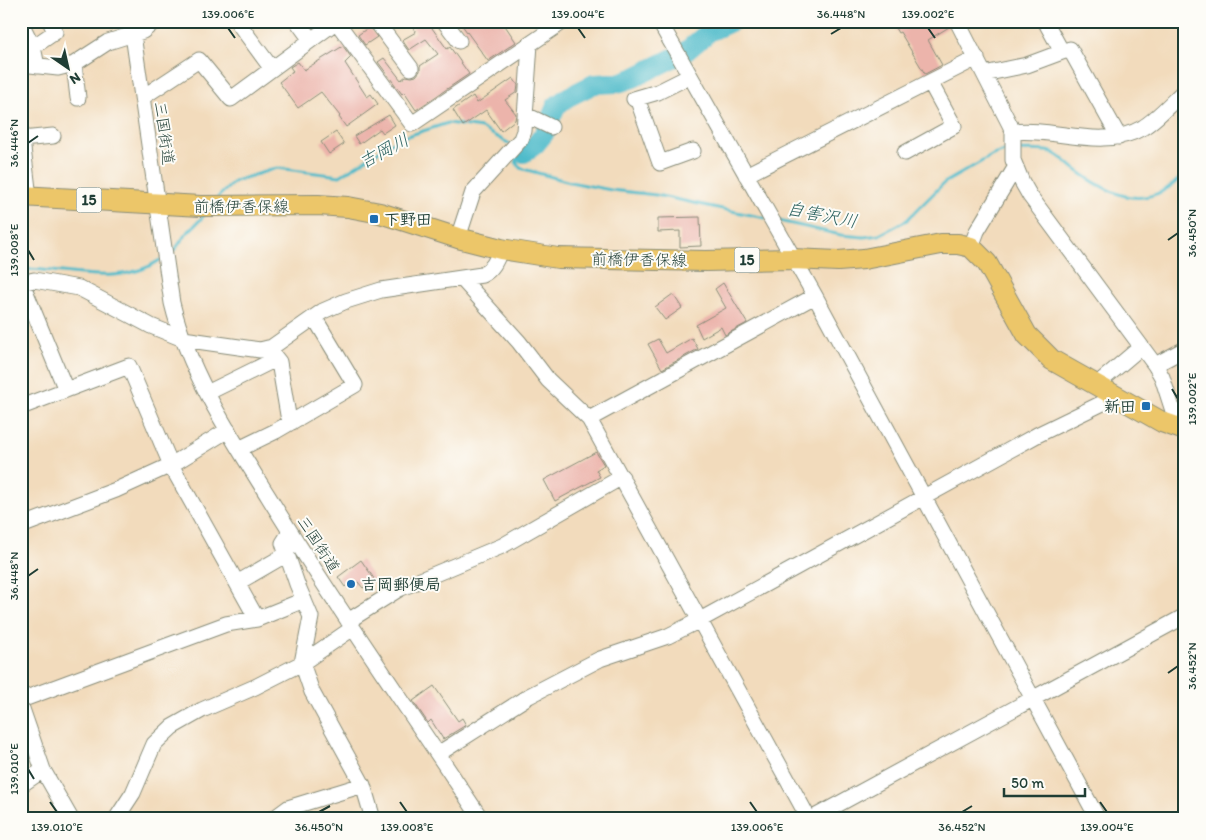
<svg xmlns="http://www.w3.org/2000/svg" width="1206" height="840" viewBox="0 0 1206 840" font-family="Itim,'Klee One',sans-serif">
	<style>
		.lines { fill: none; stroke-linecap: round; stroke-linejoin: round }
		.stream { stroke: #4fbbca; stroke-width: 3 }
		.river { stroke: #4fbbca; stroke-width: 20 }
		.building { fill: #ecb4ab }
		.minor-casing { stroke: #888c78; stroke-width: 17 }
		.major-casing { stroke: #888c78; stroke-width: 22 }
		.minor { stroke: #fff; stroke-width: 15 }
		.major { stroke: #ecc669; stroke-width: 20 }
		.ticks { fill: none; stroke: #1f3d34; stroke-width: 2 }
		.poi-dot { fill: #1f6fb2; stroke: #fdfcf7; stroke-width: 2 }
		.labels { text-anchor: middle; stroke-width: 4; stroke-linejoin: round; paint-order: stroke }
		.shield { fill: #fdfcf7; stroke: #62766e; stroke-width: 1 }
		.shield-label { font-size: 15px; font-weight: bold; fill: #1f3d34 }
		.street-label { font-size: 16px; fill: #1f3d34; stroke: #fdfcf7 }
		.poi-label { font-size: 16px; font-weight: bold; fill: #1f3d34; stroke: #fdfcf7; text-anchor: start }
		.water-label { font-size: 18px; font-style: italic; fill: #2d6361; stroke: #fdfcf7 }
		.neatline { fill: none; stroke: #1f3d34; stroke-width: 2 }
		.ticks-label { font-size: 12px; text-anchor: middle; fill: #1f3d34 }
	</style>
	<rect width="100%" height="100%" fill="#fdfcf7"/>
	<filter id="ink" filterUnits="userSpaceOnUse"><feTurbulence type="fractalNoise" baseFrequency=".02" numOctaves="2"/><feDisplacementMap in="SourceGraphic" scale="10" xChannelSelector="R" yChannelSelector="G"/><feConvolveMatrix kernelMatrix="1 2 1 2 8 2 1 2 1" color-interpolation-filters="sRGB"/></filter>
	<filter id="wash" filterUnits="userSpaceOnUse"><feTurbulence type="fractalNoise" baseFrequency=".0096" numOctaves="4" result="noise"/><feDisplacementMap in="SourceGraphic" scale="20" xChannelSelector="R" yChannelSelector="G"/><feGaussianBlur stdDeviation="1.12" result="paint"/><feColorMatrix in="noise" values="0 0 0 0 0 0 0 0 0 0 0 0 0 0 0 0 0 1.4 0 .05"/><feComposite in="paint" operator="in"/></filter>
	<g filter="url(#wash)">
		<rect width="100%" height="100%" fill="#f2dbbc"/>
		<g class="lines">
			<path class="stream" d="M518,149L522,152L516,162L520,168L570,182L611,190L656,195L765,218
				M1017,150C1027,151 1041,149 1051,152C1060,155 1069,165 1076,170C1114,198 1149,213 1185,173
				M218,197L235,181L277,168L340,176L398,139L448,123L481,128L510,144
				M779,221L841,235L864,237L879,235L907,220L944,183L993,155L1008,150
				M170,254C177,249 180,242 185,235C192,228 199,222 205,214
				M21,270C31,268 43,270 53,271C89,275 128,282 160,260"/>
			<path class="river" d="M522,152L524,153L535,145L544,134L556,106L568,97L594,84L618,83L633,78L685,52L709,32L733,21"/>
		</g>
		<g id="blocks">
			<path class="building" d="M408,21H427L447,49L450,47L469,74L416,110L404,92L402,94L378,62L384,58L401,80L406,76L412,77L416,76L420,71V66L438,54L426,39L409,50L402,40L416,32Z
				M459,21H502L516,42L488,61Z
				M891,21H948L949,27L928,40L942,65L925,74L900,32L898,33Z
				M369,27L377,37L365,45L358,35Z
				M343,46L351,57L345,63L367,97L371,94L378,104L346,127L339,117L340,116L321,92L298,108L279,82L293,71L290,67L298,62L304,70Z
				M513,78L518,85L517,92L505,100L516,114L515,120L501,131L486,110L463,126L453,110L473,96L477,103Z
				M389,115L395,125L383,133L380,129L359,144L354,136Z
				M336,132L344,144L329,154L321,142Z
				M700,217L701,246L680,247V231L658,232V218Z
				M723,283L747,323L725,335L721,327L702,338L696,325L726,308L715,289Z
				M673,294L682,308L665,320L655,307Z
				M692,338L698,349L662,369L648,344L658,339L666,353Z
				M596,452L604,465L596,470L600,477L555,501L544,480Z
				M361,560L375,580L363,588L358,582L350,587L348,584L345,587L338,577Z
				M434,686L458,721L462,718L466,725L443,739L431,720L428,723L413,701Z"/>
		</g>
	</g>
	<g filter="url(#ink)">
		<use href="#blocks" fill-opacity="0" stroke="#888c78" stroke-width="1"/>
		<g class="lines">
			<g class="minor-casing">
				<path id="minor" d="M131,21L172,303C189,373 230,435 268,496C335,606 410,711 481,819
					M297,21L311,40
					M336,21L412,124L564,21
					M376,21L411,68
					M444,21L459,41
					M659,21L815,296L1098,819
					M957,21L1010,125L1013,132V160L1022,182L1030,196L1155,365L1162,377L1173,411L1185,429
					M21,23L33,47L37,66
					M239,24L272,69
					M33,47L55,32L50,21
					M1062,52L1070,49L1119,137
					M21,64L58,68L74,64L108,42L143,31L155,21
					M74,64L78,98
					M984,74L1027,65L1062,52L1045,21
					M143,97L199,60L231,99L337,21
					M637,98L660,163L693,151
					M634,99L658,92L690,76
					M526,115L551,127
					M21,132L29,197
					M1013,132C1055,127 1102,151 1142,128C1155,121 1173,101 1185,90
					M22,139L53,136
					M905,153L954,126L930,82
					M746,175L977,58
					M458,238L473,192L521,139L524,131L530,44
					M971,247L977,231L1015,168
					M462,279L519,342L548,380L589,419L809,819
					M21,283L34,280L79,288L151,326L183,339L260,350L272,347L323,311L346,301L381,290L482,275C493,269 496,261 501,249
					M22,283L66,390
					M268,348L279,362L288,415L292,422
					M1155,365L1185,349
					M1095,386L1141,347
					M207,393L276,359
					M21,407L129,366L171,465L257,619
					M589,419L815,296
					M239,449L276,431L355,385L314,317
					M21,526L116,490L171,465L228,430
					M290,532L283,543L297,584L311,617L302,663L312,692L363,785L373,819
					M237,583L287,554
					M348,621L399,589L502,546L622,477
					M21,700L226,624L257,619L304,600
					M21,706L43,770L71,819
					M438,754L529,696L600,659L668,636L700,620L1037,435L1115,397
					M21,785L43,770
					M116,819L133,793L154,744L172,727L202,710L255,687L302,663L353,628
					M273,819L288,808L363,785
					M811,819L1185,616"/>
			</g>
			<g class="major-casing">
				<path id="major" d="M21,196L201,206L318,205L348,207L380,213L458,238L501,249L558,258L706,261L793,259L838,261L864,259L941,244H958L971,247L987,263L1027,335L1052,360L1162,422L1185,430"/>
			</g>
			<use href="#minor" class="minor"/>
			<use href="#major" class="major"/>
		</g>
	</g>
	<path class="ticks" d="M228,28L235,38M578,28L585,38M928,28L935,38M831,34L841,28M28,143L38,136M1168,240L1178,233M28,250L34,260M1172,389L1178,399M28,576L38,569M1168,673L1178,666M28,769L34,779M50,802L57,812M400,802L407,812M750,802L757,812M1100,802L1107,812M319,812L330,806M962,812L972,806"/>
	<g class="poi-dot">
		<rect x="369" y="214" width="10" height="10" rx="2.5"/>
		<rect x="1141" y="401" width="10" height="10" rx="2.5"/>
		<circle cx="351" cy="584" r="5"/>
	</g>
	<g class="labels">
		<g class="shield">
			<rect x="76.5" y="187.5" width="25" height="25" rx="4"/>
			<rect x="734.5" y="247.5" width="25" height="25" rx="4"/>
		</g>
		<g class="shield-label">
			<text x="89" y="205">15</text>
			<text x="747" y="265">15</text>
		</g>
		<g class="street-label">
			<text transform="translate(165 133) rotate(82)" y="6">三国街道</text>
			<text x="241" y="212">前橋伊香保線</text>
			<text transform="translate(639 259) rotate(1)" y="6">前橋伊香保線</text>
			<text transform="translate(319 544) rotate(57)" y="6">三国街道</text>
		</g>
		<g class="poi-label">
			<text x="384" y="225">下野田</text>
			<text x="1136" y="412" text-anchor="end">新田</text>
			<text x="361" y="590">吉岡郵便局</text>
		</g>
		<g class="water-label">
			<text transform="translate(384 151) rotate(-28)" y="6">吉岡川</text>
			<text transform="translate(822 215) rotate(11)" y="6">自害沢川</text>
		</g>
	</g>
	<rect width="1206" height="840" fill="none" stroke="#fdfcf7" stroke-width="55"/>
	<g transform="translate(68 68) rotate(146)" stroke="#fdfcf7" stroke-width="4" paint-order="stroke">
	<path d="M0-4L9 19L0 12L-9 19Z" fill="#1f3d34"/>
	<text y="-8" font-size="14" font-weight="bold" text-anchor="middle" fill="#1f3d34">N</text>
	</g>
	<path d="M1004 788v8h81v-8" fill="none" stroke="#1f3d34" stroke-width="2.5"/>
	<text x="1011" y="788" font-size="15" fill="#1f3d34" stroke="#fdfcf7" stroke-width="4" paint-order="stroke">50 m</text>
	<rect x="28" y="28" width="1150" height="784" class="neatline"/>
	<g class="ticks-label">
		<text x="228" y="18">139.006°E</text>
		<text x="578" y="18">139.004°E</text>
		<text x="841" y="18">36.448°N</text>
		<text x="928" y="18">139.002°E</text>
		<text transform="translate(14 143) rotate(-90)" y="4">36.446°N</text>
		<text transform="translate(1192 233) rotate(-90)" y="4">36.450°N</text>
		<text transform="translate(14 250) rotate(-90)" y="4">139.008°E</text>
		<text transform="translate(1192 399) rotate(-90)" y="4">139.002°E</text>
		<text transform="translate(14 576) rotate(-90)" y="4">36.448°N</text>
		<text transform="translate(1192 666) rotate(-90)" y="4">36.452°N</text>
		<text transform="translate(14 769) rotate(-90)" y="4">139.010°E</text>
		<text x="57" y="831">139.010°E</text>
		<text x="319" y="831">36.450°N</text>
		<text x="407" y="831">139.008°E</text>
		<text x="757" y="831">139.006°E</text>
		<text x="962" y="831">36.452°N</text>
		<text x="1107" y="831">139.004°E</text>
	</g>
</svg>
